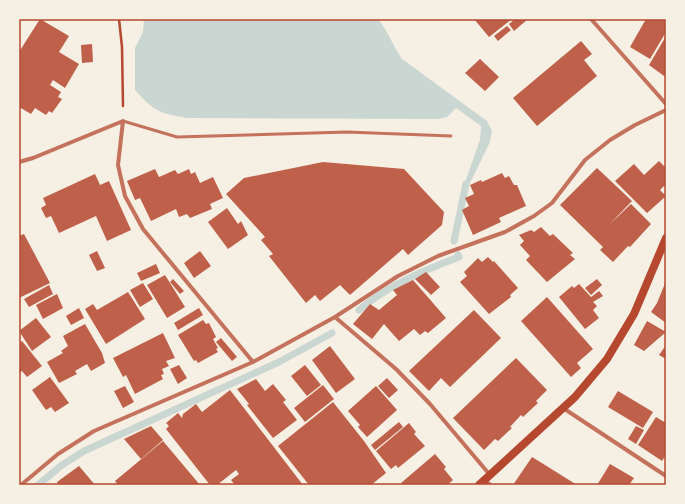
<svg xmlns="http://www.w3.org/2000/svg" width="685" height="504" viewBox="0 0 685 504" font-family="'Sofia Sans Condensed',sans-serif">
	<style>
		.water { fill: #c9d6d2 }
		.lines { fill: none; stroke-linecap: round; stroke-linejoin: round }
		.stream { stroke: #c9d6d2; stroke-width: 7 }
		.building { fill: #bf614a }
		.path { stroke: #b5482f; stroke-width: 2.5 }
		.service { stroke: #c5725c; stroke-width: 3 }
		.minor { stroke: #c5725c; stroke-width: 4 }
		.secondary { stroke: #b5482f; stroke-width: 8 }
		.neatline { fill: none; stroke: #b5482f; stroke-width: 1.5 }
	</style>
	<rect width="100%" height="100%" fill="#f6efe4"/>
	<path class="water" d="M144,19H378C388,31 393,46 402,59L487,121L492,131L490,142L467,189L463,188L480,140L481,126L456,108L447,117L438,119L187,118C158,113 154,111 135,90V48L143,32Z"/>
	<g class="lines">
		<path class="stream" d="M454,241L466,184
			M359,310C389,285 422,271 459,257L458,255
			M38,485L62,465L84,451L279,362L332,333"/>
	</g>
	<path class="building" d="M40,19L69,36L59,52L79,64L65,88L53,80L50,85L61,92L58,97L62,99L52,113L49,111L46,115L35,108L31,114L19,107V52Z
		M474,19H512L489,37Z
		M515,19H528L514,31L509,24Z
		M646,19H666V32L650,59L630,47Z
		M507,26L511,30L498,41L494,36Z
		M666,36V75L664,76L649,65Z
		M581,41L592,54L584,60L597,76L537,126L513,98Z
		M92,44L93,62L82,63L81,45Z
		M480,59L499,77L485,91L465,73Z
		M659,161L666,168V184L660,190L666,196L647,213L615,181L634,164L644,175Z
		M323,162L404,169L444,212L442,225L408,255L403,249L350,295L340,285L320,301L315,295L306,303L269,256L273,254L261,240L265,237L226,194L244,178Z
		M597,168L632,201L610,224L631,204L651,224L630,247L628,246L613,262L600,250L603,247L560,205Z
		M155,169L159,177L175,170L178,174L189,169L191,174L195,172L200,183L213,177L223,198L210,204L212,209L190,218L187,214L179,217L176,209L151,221L140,198L135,200L127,181Z
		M502,173L505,178L509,176L514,185H517L526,206L499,218L501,222L473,235L462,210L469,206L465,198L474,194L470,185L481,180L482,182Z
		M95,174L100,185L109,181L131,230L107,241L96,216L59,233L51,216L46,218L41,208L46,205L43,198Z
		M227,208L238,224L241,221L248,235L228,249L208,222Z
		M541,227L550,236L553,234L573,253L570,255L575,259L547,282L526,260L530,256L520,245L524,241L519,235L531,230L534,232Z
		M24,234L50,283L19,298V236Z
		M97,251L105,268L97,271L89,255Z
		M200,251L211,266L194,278L184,263Z
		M488,257L493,262L494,261L518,288L510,295L511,297L489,314L460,282L467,276L464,272L478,258L482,262Z
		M156,264L160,273L141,281L137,273Z
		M426,272L440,287L431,295L415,279Z
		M165,275L185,307L167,318L147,285Z
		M173,279L184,291L180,294L170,282Z
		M597,279L602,285L591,295L585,288Z
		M413,280L446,318L428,333L425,331L420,335L414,329L399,341L384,324L372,339L353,324L370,304L379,310L397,295L393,290Z
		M666,281V323L651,312L657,303Z
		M143,283L153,299L140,307L130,290Z
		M579,284L591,297L599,291L603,296L593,302L597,306L593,310L599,318L585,329L559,297L572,286L574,288Z
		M49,285L53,294L29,307L24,299Z
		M128,292L145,319L106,344L85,309L93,304L97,310Z
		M57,294L63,308L43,319L36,305Z
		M547,297L593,349L577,363L581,368L571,377L521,321Z
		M79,308L84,318L71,325L66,316Z
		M199,308L203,315L178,330L174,323Z
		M474,310L501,338L450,387L441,378L429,391L409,371Z
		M36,318L51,337L32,351L19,331Z
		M203,320L206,324L209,323L216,337L213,339L218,348L216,349L218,352L198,363L196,360L194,361L178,335Z
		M647,321L666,332L644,351L634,345Z
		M85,324L102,353L105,363L91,371L87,364L75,371L77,374L59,383L47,362L63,353L61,351L68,346L63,336Z
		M163,333L175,358L166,361L169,366L162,369L164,374L161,375L163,379L135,394L126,375L123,377L113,358Z
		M221,338L237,357L232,361L216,342Z
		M22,341L42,366L27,377L22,371L19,373V343Z
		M666,345V359L659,355Z
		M330,346L355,379L336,393L312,360Z
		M516,358L547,390L536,401L538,403L523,417L521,415L510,427L512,428L498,441L495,439L484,450L453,418Z
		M179,365L187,378L178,384L170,369Z
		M305,365L321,385L307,396L291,376Z
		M50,377L69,403L55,412L51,407L46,410L32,390Z
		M387,378L398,390L389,398L378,386Z
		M256,379L265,391L273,384L286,400L283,402L297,420L273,438L247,405L249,404L237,389Z
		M323,385L334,399L305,422L294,408Z
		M125,386L134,402L123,408L114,391Z
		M376,386L397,410L367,437L358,427L360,425L348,411Z
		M230,390L303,485H235L231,480L239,474L236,470L217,485H210L166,429L169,426L166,423L178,413L182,418L183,414L196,404L202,412Z
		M618,391L653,412L643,428L608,407Z
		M333,402L364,441L386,473L371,485H309L278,446Z
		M656,417L666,423V455L662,461L638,445Z
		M399,422L403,427L375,450L371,445Z
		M409,423L416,432L414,434L425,446L398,468L396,465L391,469L376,451Z
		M151,426L163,440L141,459L124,439Z
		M636,426L644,430L636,444L628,439Z
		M163,441L200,485H118L115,481Z
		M435,454L446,467L444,469L453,480L447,485H403L401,483Z
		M532,457L537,460L577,485H513Z
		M610,464L634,478L629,485H597Z
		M79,466L95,485H58L57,482Z"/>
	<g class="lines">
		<path class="path" d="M119,19L122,47L123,106"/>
		<path class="service" d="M123,121L177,137L347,132L451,136"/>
		<path class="minor" d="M591,19L666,104
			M19,162L33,158L123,121L118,165L125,196L143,229L253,362
			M335,317L396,369L430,404L490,475
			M563,408L666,476
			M484,481L491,485
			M21,485L58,454L94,431L253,362L335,317L398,276L438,256L505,232L534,216L552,203L585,160L610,140L635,125L666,110"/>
		<path class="secondary" d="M479,485L575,397L607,359L634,314L666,238"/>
	</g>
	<rect width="685" height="504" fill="none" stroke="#f6efe4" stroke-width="40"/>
	<rect x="20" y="20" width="645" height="464" class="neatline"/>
</svg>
